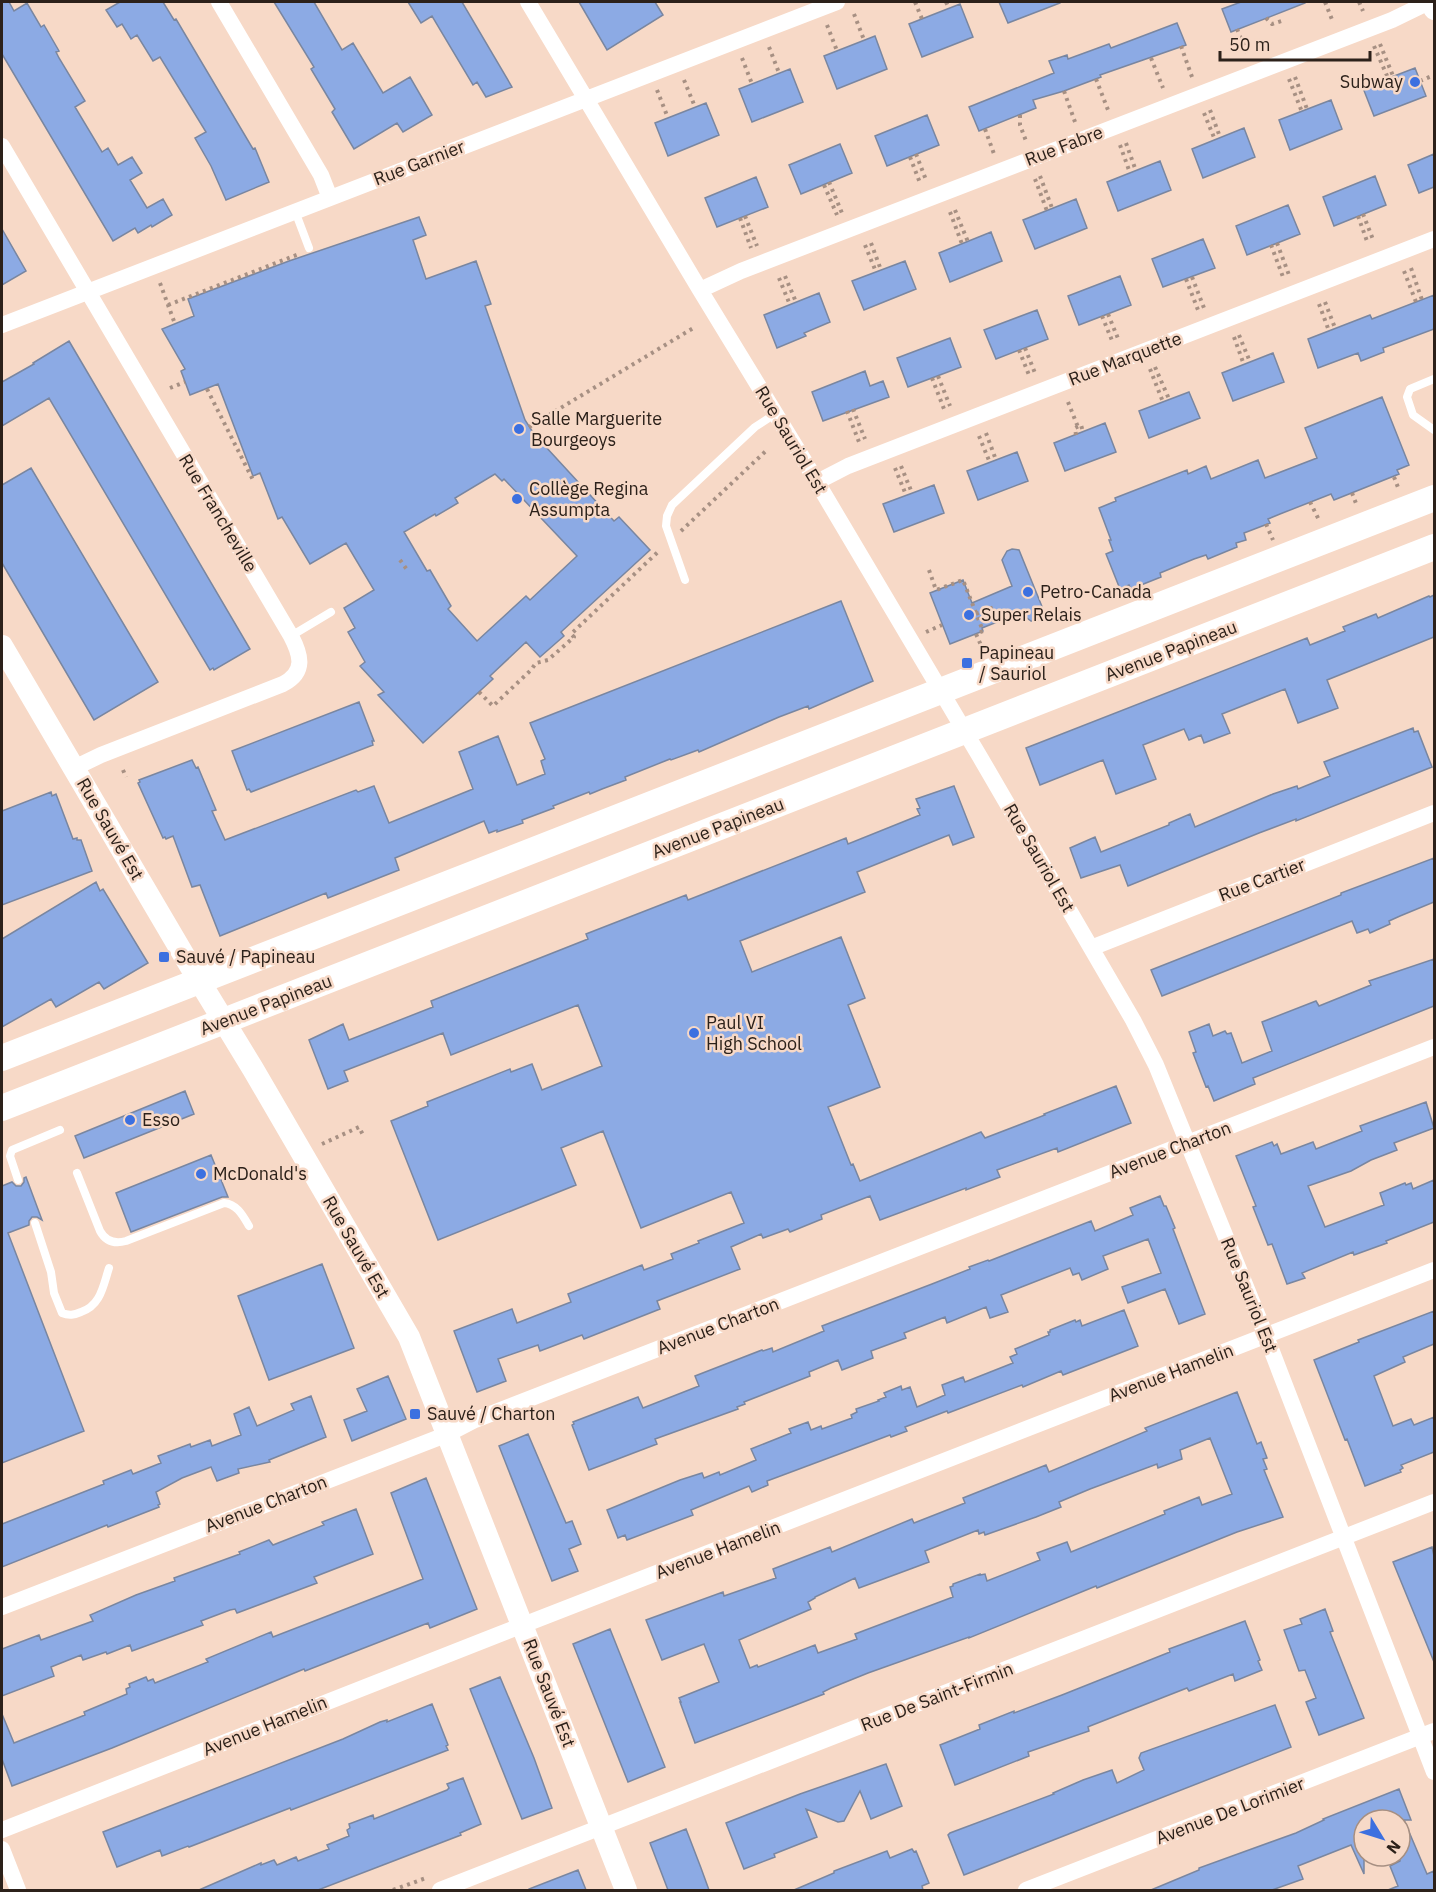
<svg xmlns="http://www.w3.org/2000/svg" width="1436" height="1892" viewBox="0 0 1436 1892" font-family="'IBM Plex Sans',sans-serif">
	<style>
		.building { fill: #8caae4; stroke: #7986a0; stroke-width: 1.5; fill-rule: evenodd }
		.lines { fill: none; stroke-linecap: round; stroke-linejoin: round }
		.path { stroke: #a79083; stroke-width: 4; stroke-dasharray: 3 4.5; stroke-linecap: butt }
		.service { stroke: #fff; stroke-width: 8 }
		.minor { stroke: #fff; stroke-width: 16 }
		.tertiary { stroke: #fff; stroke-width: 20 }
		.secondary { stroke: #fff; stroke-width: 22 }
		.primary { stroke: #fff; stroke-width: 26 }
		.poi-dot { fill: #3c70e0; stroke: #f7d9c7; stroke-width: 2 }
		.labels { text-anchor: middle; stroke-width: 5; stroke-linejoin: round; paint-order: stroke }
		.poi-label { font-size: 18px; fill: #2c211a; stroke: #f7d9c7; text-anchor: start }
		.street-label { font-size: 18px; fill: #2c211a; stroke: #f7d9c7 }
	</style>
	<rect width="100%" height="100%" fill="#f7d9c7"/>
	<path class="building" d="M2,2H9L14,11L27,3L41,27L44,25L59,51L56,52L59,58L85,101L75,107L102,152L108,148L118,165L132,157L142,173L130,180L147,208L163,199L172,215L152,227L151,225L138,233L135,228L113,241L2,54Z
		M120,2H163L174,20L176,19L253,149L255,148L269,182L226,200L211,166L195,138L206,132L160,57L153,61L137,35L131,39L122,24L117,27L106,10Z
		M274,2H314L342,50L353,43L383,93L410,77L432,115L403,132L397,123L354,149L332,112L335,109L311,69L314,67Z
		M408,2H462L512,87L486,97L477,82L473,85L432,16L421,23Z
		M579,2H655L663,15L607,50Z
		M999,2H1060V3L1008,23Z
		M1241,2H1305V3L1231,32L1222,9Z
		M960,4L973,37L922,57L909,24Z
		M1177,23L1186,45L1100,75L1101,77L1064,91L1033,100L1036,108L979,131L969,107L1054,73L1049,61L1067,55L1068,59L1109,44L1111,48Z
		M875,36L887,69L837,89L824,56Z
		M1415,68L1426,96L1374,116L1363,88Z
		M790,69L803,102L752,122L739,89Z
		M1331,100L1342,129L1290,150L1279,120Z
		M706,103L719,135L668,156L655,123Z
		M927,115L939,145L887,166L875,136Z
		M1244,128L1255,157L1203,178L1192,149Z
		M840,144L852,173L801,194L789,165Z
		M1434,154V187L1419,193L1408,165Z
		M1160,161L1171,190L1118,211L1107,182Z
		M1375,176L1386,205L1334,226L1323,197Z
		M756,177L768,207L717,227L705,198Z
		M1076,199L1087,228L1035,249L1023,220Z
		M1288,205L1300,234L1247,255L1236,226Z
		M419,217L426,235L413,240L426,279L476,261L491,304L485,306L525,420L534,434L614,521L619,517L650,550L561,632L564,636L540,657L526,642L490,676L493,679L423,743L378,695L384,692L360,666L365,662L348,632L355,628L344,608L374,590L346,543L310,564L282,517L278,519L260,473L253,476L218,384L190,395L181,371L185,369L162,329L194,316L188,299L289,261ZM495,474L502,481L504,479L577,556L530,600L526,596L477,641L448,609L451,606L430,570L427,571L404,532L435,514L436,516L458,503L455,498Z
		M2,229L26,271L2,285Z
		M991,232L1002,261L950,282L939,253Z
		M1203,239L1215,268L1163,287L1152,259Z
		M905,261L916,289L864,310L852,281Z
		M1120,276L1131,305L1079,325L1068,296Z
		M819,293L830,322L804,333L806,336L777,348L764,315Z
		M1434,295V329L1383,348L1384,352L1361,361L1358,353L1318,368L1308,339L1370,315L1372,319Z
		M1037,310L1048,339L996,359L984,330Z
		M950,338L961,367L908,387L897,358Z
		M69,341L250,649L214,670L213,668L210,670L49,398L2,426V382L34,364L33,363Z
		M1273,353L1284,382L1233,401L1222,373Z
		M865,371L870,386L883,381L889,397L823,421L812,392Z
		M1189,392L1200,418L1149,438L1139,411Z
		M1382,397L1409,465L1397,470L1399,474L1334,500L1331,494L1280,514L1268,519L1270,523L1244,533L1246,540L1236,543L1237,547L1208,559L1206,555L1194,559L1160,573L1161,577L1131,589L1129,585L1120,589L1106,554L1113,551L1109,540H1111L1099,508L1116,501L1115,498L1187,470L1188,474L1206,466L1211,479L1258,460L1265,478L1317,458L1305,428Z
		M1105,423L1116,452L1065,471L1054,443Z
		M1017,452L1028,481L978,500L967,471Z
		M31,468L158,682L94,720L2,563V485Z
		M934,485L944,513L894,532L883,504Z
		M1012,549L1019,550L1043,609L1042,616L1037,621H1031L1020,613L982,628L983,631L950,644L930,593L963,580L972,603L1012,586L1002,560L1007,551Z
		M1434,595V637L1327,680L1338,708L1298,723L1285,689L1222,714L1230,733L1204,743L1201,735L1189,740L1184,729L1143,745L1156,779L1116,794L1103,760L1040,785L1026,748L1307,638L1310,645L1345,631L1343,627L1376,614L1378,618L1429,596L1430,597Z
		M841,601L873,681L809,709L808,706L779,717L699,752L698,750L671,760L670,759L625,777L626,780L602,789L590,794L589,792L553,806L554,808L522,820L523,823L497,832V830L489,833L484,821L395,858L399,870L328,898L326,893L220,936L200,885L192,887L173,836L166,839L165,837L163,838L138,783L140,782L139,780L192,760L196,768L198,767L216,810L212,811L225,840L356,790L358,792L374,786L389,823L473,789L459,752L498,736L517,785L545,774L541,761L545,759L530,723Z
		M359,702L374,741H372L373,745L251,792L249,789L247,790L232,751Z
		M1413,728L1414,732L1418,731L1432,767L1296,821V819L1259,833L1128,886L1120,865L1081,878L1070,848L1095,837L1101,852L1169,825V823L1190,814L1195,827L1273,794L1297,786L1298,789L1330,776L1324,762Z
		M954,786L974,837L953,845L949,835L857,872L865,892L740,941L752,972L841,937L865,998L848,1005L880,1087L828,1107L851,1165L853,1164L860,1181L981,1132L985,1138L1045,1115L1044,1114L1116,1086L1131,1123L1058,1152L1057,1148L997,1170L1000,1177L966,1190V1188L880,1220L870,1196L821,1215L822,1219L790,1232L788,1229L763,1238L761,1234L731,1247L740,1269L657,1301L660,1309L584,1339L582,1335L540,1351L538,1345L498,1359L506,1381L477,1392L454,1331L512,1309L517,1323L571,1302L568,1294L642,1265L644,1270L673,1259L671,1254L699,1243L698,1241L744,1223L731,1192L641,1228L603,1131L561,1148L576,1185L438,1240L391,1121L428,1106L427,1102L510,1069L511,1072L532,1064L542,1090L602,1066L578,1005L451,1055L443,1033L344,1071L348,1081L328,1089L309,1040L343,1024L349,1040L433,1007L431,1001L588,939L586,934L686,895L688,900L846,838L848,844L920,815L917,809L920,808L916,799Z
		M51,792L52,796L56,794L73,839L77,838V840H81L92,871L2,905V811Z
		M1434,858V902L1400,916L1389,921L1390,924L1370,933L1368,929L1357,933L1352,921L1162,996L1151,970L1341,895V893Z
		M96,882L100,891L103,889L148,963L104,989L99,982L56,1007L51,999L2,1027V939Z
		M1434,959V1006L1253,1078L1255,1084L1214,1101L1208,1086L1206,1087L1193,1053L1196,1052L1189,1032L1209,1024L1213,1036L1225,1031L1227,1034L1231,1033L1242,1063L1272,1051L1262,1022L1316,1001L1319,1006L1371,985L1369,981Z
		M185,1091L194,1114L84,1158L75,1136Z
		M1426,1102L1434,1128L1394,1143L1397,1150L1371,1160L1351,1171L1308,1186L1325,1227L1384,1205L1380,1193L1405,1183L1406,1185L1411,1183L1413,1189L1434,1180V1222L1386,1241L1387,1243L1354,1255L1353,1252L1302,1273L1305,1278L1287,1284L1272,1244L1268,1245L1253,1207L1256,1206L1236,1156L1272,1142L1274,1146L1277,1144L1281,1154L1313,1142L1316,1149L1362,1131L1360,1126Z
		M211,1155L228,1197H222L131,1232L116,1193Z
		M26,1177L42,1220L37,1217H32L29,1221V1225L8,1233L84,1431L2,1463V1186L12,1182L16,1186H21L24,1182V1178Z
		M1160,1196L1164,1206H1166L1175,1228L1173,1229L1205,1314L1179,1324L1165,1289L1128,1303L1122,1287L1161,1273L1148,1239L1103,1256L1108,1269L1082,1280L1079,1273L1073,1275L1070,1268L1001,1295L1008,1312L990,1318L986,1307L947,1323L945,1317L904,1333L906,1338L871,1351L873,1358L842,1370L838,1360L809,1372L810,1376L744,1402L745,1404L737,1407L738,1409L655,1439L657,1444L589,1470L572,1425L574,1424L573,1422L638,1397L643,1408L699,1386L695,1376L762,1350L763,1351L772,1348L773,1352L824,1331L822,1326L932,1284L970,1269L969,1267L988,1260L989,1261L1091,1221L1095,1231L1133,1215L1130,1208Z
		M322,1264L354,1348L269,1380L238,1296Z
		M1124,1310L1138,1346L1063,1375L1061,1371L1023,1387L1022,1385L948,1413L947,1411L905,1427L907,1431L891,1437L890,1435L767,1481L768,1485L752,1492L749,1486L691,1510L693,1515L627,1540L625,1535L618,1538L607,1510L680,1480L702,1473L704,1478L719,1472L720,1475L756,1460L751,1449L791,1433L789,1429L808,1422L811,1430L821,1426L822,1429L852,1418L851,1415L857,1412L856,1409L879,1401L878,1400L886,1397L884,1393L901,1386L902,1390L910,1387L917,1407L945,1395L942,1385L963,1377L965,1382L1013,1363L1010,1357L1017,1354L1015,1349L1049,1335L1048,1332H1050V1330L1075,1320L1076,1322L1080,1320L1082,1326Z
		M1434,1311V1344L1403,1357L1405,1362L1374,1376L1393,1426L1411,1419L1414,1425L1434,1417V1452L1401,1465L1403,1468L1400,1470L1401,1472L1365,1486L1347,1439L1345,1440L1314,1360L1359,1342L1358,1340Z
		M388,1376L406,1419L352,1441L344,1420L367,1411L357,1389Z
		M1237,1392L1257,1444L1261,1442L1267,1458L1263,1459L1267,1469L1264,1470L1283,1517L1237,1532L1097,1588L1096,1586L969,1638V1637L868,1673L831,1688L823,1692L824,1694L793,1706L695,1743L680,1702H681L679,1698L719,1682L704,1644L662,1660L646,1620L723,1592L724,1596L776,1578L773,1569L830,1547L832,1552L912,1519L914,1523L965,1503L963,1498L1046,1465L1049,1472L1147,1431L1145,1428ZM1210,1438L1232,1494L1202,1505L1199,1497L1164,1511L1165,1514L1071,1552L1067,1542L1037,1553L1040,1560L987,1581L985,1574L980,1575V1574L953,1584V1586L950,1587L953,1597L855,1634L857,1639L818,1653L815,1645L758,1667L757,1665L750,1668L739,1640L811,1609L808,1602L815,1598V1597L855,1578L859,1588L913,1568L929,1562L925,1551L978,1530L979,1534L984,1532L985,1535L1036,1517L1061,1507L1059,1502L1090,1489L1157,1464L1158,1468L1182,1459L1180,1450Z
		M311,1396L326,1437L269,1460L270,1462L238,1469L239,1473L217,1481L211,1467L182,1478L156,1492L160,1504L158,1505L159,1507L108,1527L107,1525L2,1567V1524L104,1484L103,1481L131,1470L133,1474L161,1463L158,1456L190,1444L191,1447L210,1440L212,1446L241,1435L234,1414L249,1407L257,1426L294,1410L291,1404Z
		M528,1434L566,1523L572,1521L581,1544L569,1549L578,1571L552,1581L499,1446Z
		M426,1478L477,1609L430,1628L428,1623L305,1671L304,1669L112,1748L12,1786L2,1759V1714L14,1743L85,1715L84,1712L127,1694L126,1689L130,1687L129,1684L146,1677L148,1681L153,1679L155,1683L208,1662L206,1659L271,1632L273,1637L423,1579L391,1493Z
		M356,1509L373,1554L314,1577L317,1583L237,1613L235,1609L230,1610L201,1621L203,1625L132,1651L130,1645L107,1654L106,1652L83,1660L81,1655L51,1667L54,1676L2,1696V1649L39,1635L41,1640L93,1621L90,1615L136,1595L175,1581L174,1578L240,1554L239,1552L269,1540L273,1545L324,1525L322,1522Z
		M1432,1547L1434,1556V1662L1393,1562Z
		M1325,1609L1333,1631L1330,1632L1364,1718L1319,1735L1306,1702L1316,1698L1305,1670L1299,1671L1284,1630L1302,1624L1300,1619Z
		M1245,1621L1260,1660L1258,1661L1262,1670L1235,1681L1233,1674L1189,1691L1187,1688L1090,1726L1088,1727L1089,1731L1028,1752L1029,1756L955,1785L940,1745L980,1729L979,1725L1014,1711V1713L1062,1695L1170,1652L1169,1649Z
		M610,1629L665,1767L628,1782L573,1644Z
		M500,1677L534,1758L552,1808L522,1819L470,1689Z
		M432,1704L448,1745L446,1746L448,1750L291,1810L290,1808L189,1847L188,1846L162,1856L160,1850L117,1867L103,1832L343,1739L380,1722L387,1720V1722Z
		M1275,1705L1291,1747L964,1875L948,1835L950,1833L1054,1794L1053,1793L1083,1780L1112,1770L1117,1783L1144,1770L1139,1758L1141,1753Z
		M886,1764L902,1806L871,1819L860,1791L844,1821L838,1822L806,1809L817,1837L774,1854L775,1857L744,1869L726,1823L800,1794Z
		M463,1778L481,1824L460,1833L461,1835L318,1890H199L261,1863V1865L274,1860L277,1865L296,1857L298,1861L329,1849L327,1845L349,1836L347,1830L350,1828L349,1824L373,1815L374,1819L447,1790L449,1788L447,1784Z
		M1399,1789L1411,1820H1404L1427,1874L1434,1871V1890H1388L1398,1886L1390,1866L1400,1861V1820H1364V1874L1351,1845L1298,1866L1303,1879L1272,1890H1151L1199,1870V1868L1296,1833L1324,1820L1323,1819Z
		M686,1829L701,1868L709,1890H668L650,1843Z
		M912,1849L914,1852L916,1851L929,1883L922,1886L923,1890H794L834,1873V1871L887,1851L890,1858Z
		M578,1870L586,1890H529V1889Z"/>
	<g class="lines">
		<path class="path" d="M915,2L922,19
			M946,2L949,8
			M1325,2L1333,22
			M1359,2L1363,11
			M854,14L864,40
			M1266,18L1272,24L1285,20
			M827,25L837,51
			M1237,29L1248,55
			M1380,44L1393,76
			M1181,46L1192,77
			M1374,46L1388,78
			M769,47L779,73
			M742,58L752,84
			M1151,58L1163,88
			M1295,77L1307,109
			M1096,79L1108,110
			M1289,79L1302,112
			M684,80L695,107
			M1420,81L1434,75
			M657,90L668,118
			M1064,91L1075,122
			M1210,110L1220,137
			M1204,113L1215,140
			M1020,115V125L1026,141
			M985,129L994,154
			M1126,143L1136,171
			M1120,145L1130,173
			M916,154L926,180
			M910,157L920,183
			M1040,176L1052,208
			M1035,179L1047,211
			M829,182L842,213
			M824,185L837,215
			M955,210L968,242
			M950,212L962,244
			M1363,214L1374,242
			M745,216L757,246
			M1358,216L1368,244
			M740,218L751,248
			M871,243L881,270
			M1277,243L1289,275
			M865,245L876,272
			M1271,245L1283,277
			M1411,268L1422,300
			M1404,271L1416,302
			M785,276L796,302
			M1192,277L1204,308
			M779,278L790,305
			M1186,279L1198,310
			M160,283L175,324
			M1325,302L1335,328
			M1319,304L1329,331
			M168,305L299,254
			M1108,314L1119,341
			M1102,316L1113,343
			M1239,335L1250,362
			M1234,337L1244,365
			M1025,348L1035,373
			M1019,350L1029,375
			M1155,367L1169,399
			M1150,369L1163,402
			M938,376L950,406
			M932,378L944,409
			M170,388L185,382
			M207,389L253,480
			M1068,402L1078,427
			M853,409L865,439
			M847,411L859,442
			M529,427L695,327
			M986,433L996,460
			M1076,435L1075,428L1081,425L1083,432
			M979,436L990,463
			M901,466L912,493
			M895,468L906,495
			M1394,477L1399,490
			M1352,493L1357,506
			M1310,502L1319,520
			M1266,524L1273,540
			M681,531L768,449
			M400,560L408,571
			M929,570L936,590L963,580L983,631L976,634L984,652
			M976,614L997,606
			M926,632L942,625
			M479,692L493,706L531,670L536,663L548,660L574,637L571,634L660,550
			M123,770L126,777
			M322,1144L359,1127L363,1135
			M393,1890L426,1878"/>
		<path class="service" d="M295,211L309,248
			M1434,379L1410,389L1407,397L1413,415L1434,430
			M685,580L666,526L667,516L672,505L755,427L775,414
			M291,636L331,612
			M77,1173L100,1231C106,1242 115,1244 126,1241L224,1203C237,1204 243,1216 249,1226
			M18,1180L10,1156L12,1150L60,1130
			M35,1223L51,1272L54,1293L62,1313C69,1316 74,1315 81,1312C101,1305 103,1286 109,1268"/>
		<path class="minor" d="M219,2L321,175L330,198
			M528,2L700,290L805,462L980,757L1133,1020L1156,1065L1266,1336L1434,1772
			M2,146L291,636C301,655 306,672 283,684L101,755L74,768
			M700,290L741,271L1392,20L1429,2
			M2,325L837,2
			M817,482L848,466L1434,239
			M1091,948L1434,813
			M2,1607L448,1434L475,1420L1434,1047
			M2,1830L495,1636L1434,1270
			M2,1849L18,1890
			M440,1890L1434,1502
			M1026,1890L1434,1731"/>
		<path class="tertiary" d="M1429,2L1434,10"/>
		<path class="secondary" d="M2,646L189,964L253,1069L409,1337L626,1890"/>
		<path class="primary" d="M2,1058L1434,498
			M2,1108L1434,547"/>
	</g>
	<g class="poi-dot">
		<circle cx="1415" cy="82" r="6"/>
		<circle cx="519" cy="429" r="6"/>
		<circle cx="517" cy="499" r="6"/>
		<circle cx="1028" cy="592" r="6"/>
		<circle cx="969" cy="615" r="6"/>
		<rect x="961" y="657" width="12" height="12" rx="3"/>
		<rect x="158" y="951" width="12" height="12" rx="3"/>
		<circle cx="694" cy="1033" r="6"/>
		<circle cx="130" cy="1120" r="6"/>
		<circle cx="201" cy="1174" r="6"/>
		<rect x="409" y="1408" width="12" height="12" rx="3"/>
	</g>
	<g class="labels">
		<g class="poi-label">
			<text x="1403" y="88" text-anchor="end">Subway</text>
			<text x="531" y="425">Salle Marguerite<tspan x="531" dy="21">Bourgeoys</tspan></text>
			<text x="529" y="495">Collège Regina<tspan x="529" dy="21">Assumpta</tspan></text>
			<text x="1040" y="598">Petro-Canada</text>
			<text x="981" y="621">Super Relais</text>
			<text x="979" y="659">Papineau<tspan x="979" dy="21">/ Sauriol</tspan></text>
			<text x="176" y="963">Sauvé / Papineau</text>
			<text x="706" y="1029">Paul VI<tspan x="706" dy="21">High School</tspan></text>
			<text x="142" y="1126">Esso</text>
			<text x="213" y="1180">McDonald's</text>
			<text x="427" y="1420">Sauvé / Charton</text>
		</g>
		<g class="street-label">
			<text transform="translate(1064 146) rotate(-21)" y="6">Rue Fabre</text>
			<text transform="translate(419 163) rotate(-21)" y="6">Rue Garnier</text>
			<text transform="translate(1125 359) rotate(-21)" y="6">Rue Marquette</text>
			<text transform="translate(791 440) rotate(59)" y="6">Rue Sauriol Est</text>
			<text transform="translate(218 513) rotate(59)" y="6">Rue Francheville</text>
			<text transform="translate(1171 651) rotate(-21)" y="6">Avenue Papineau</text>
			<text transform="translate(718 828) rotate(-21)" y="6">Avenue Papineau</text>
			<text transform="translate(110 829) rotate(60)" y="6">Rue Sauvé Est</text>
			<text transform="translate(1039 858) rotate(60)" y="6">Rue Sauriol Est</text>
			<text transform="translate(1262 880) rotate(-21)" y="6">Rue Cartier</text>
			<text transform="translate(266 1005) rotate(-21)" y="6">Avenue Papineau</text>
			<text transform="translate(1170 1150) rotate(-21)" y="6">Avenue Charton</text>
			<text transform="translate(356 1247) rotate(60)" y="6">Rue Sauvé Est</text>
			<text transform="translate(1249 1295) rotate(68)" y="6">Rue Sauriol Est</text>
			<text transform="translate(718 1326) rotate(-21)" y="6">Avenue Charton</text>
			<text transform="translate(1171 1373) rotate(-21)" y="6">Avenue Hamelin</text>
			<text transform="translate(266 1504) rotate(-21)" y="6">Avenue Charton</text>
			<text transform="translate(718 1550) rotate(-21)" y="6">Avenue Hamelin</text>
			<text transform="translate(549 1693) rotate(69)" y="6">Rue Sauvé Est</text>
			<text transform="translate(937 1697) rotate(-21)" y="6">Rue De Saint-Firmin</text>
			<text transform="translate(265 1726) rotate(-22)" y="6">Avenue Hamelin</text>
			<text transform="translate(1230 1811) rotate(-21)" y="6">Avenue De Lorimier</text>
		</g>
	</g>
	<rect width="1436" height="1892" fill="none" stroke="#2c211a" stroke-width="6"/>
	<g transform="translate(1382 1838) rotate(128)"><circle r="28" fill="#f7d9c7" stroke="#a68f82" stroke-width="1.5"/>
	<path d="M0-4.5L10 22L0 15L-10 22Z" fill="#3c70e0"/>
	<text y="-9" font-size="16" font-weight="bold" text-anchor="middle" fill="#2c211a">N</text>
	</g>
	<path d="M1220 51v9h150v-9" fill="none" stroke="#2c211a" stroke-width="3"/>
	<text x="1229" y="51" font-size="18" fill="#2c211a" stroke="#f7d9c7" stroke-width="4.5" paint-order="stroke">50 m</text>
</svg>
